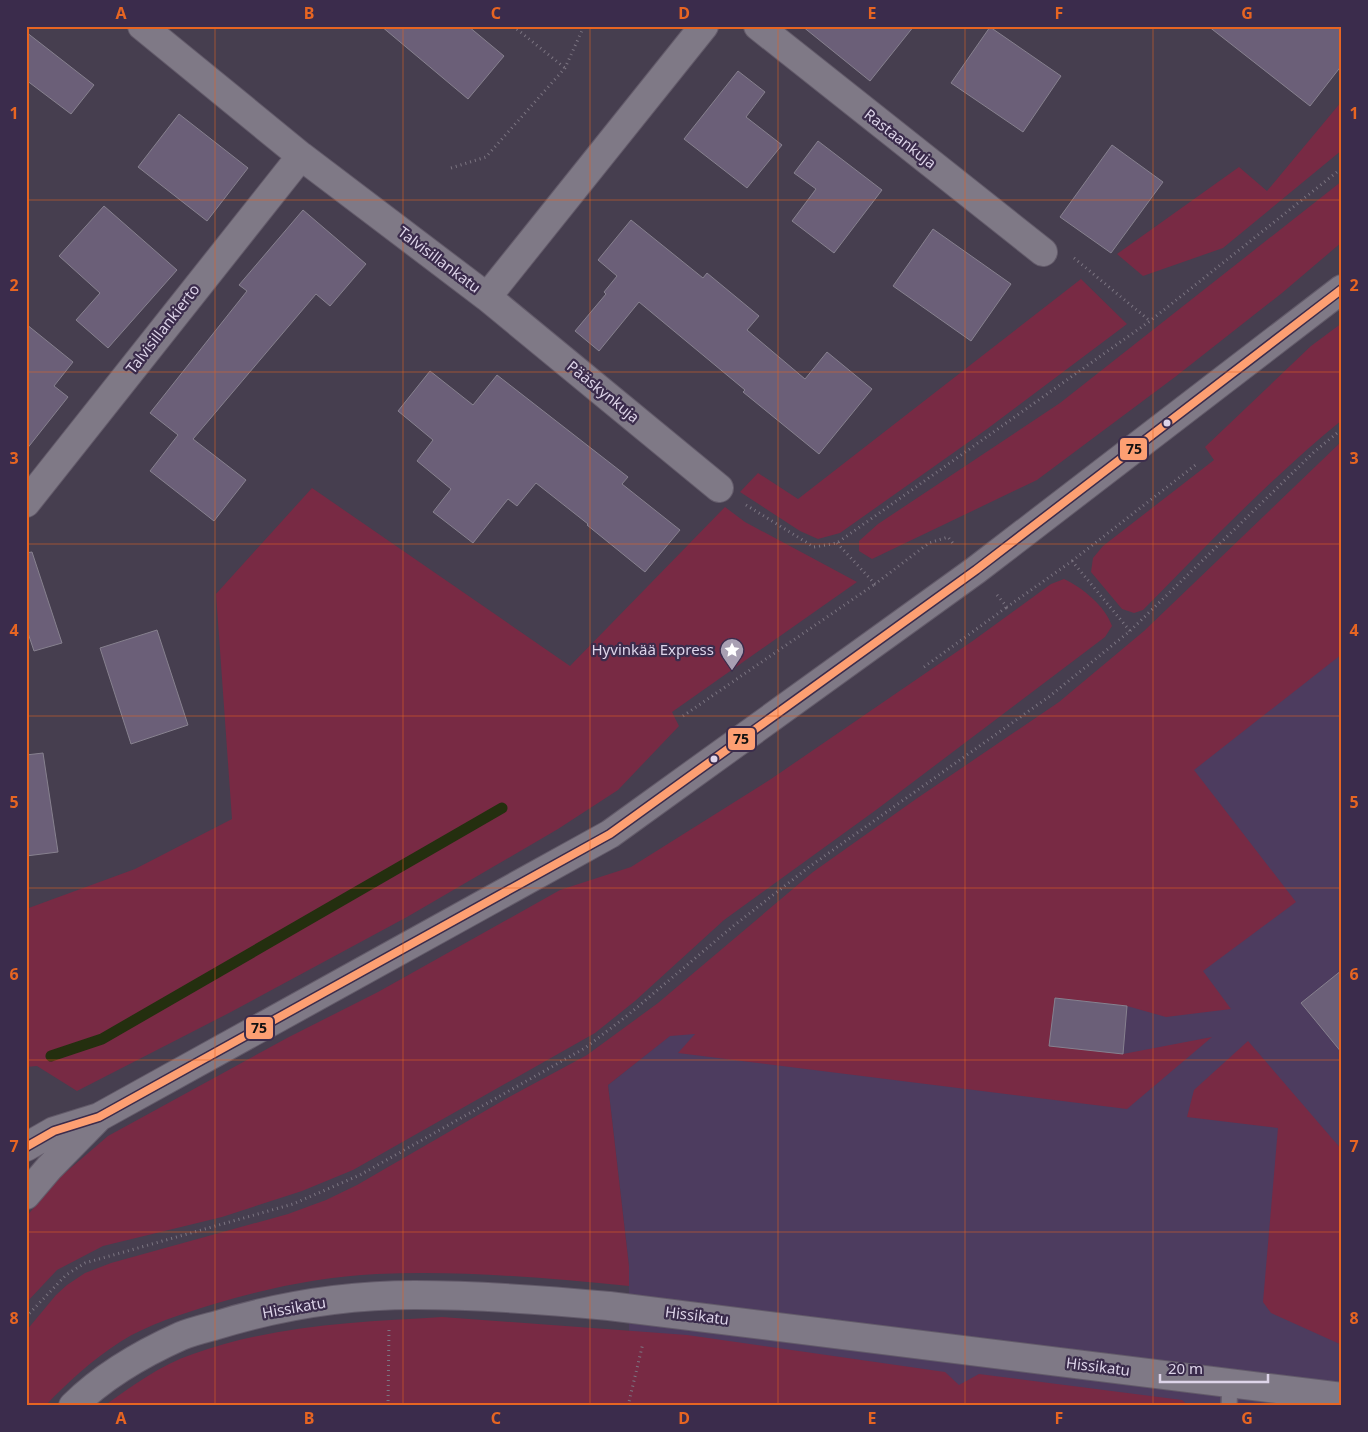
<svg xmlns="http://www.w3.org/2000/svg" width="1368" height="1432" viewBox="0 0 1368 1432" font-family="'Noto Sans',sans-serif">
	<style>
		.built { fill: #4d3c5f }
		.green { fill: #782a44 }
		.lines { fill: none; stroke-linecap: round; stroke-linejoin: round }
		.stream { stroke: #242f0f; stroke-width: 11 }
		.building { fill: #6b5f78; stroke: #87818f }
		.lane-casing { stroke: #635b6a; stroke-width: 18 }
		.street-casing { stroke: #635b6a; stroke-width: 30 }
		.secondary-casing { stroke: #635b6a; stroke-width: 30 }
		.path { stroke: #7c7582; stroke-width: 3; stroke-dasharray: 1 4; stroke-linecap: butt }
		.lane { stroke: #7f7986; stroke-width: 15 }
		.street { stroke: #7f7986; stroke-width: 28 }
		.secondary { stroke: #7f7986; stroke-width: 28 }
		.bus-1-casing { stroke: #3b2c4c; stroke-width: 11 }
		.bus-1 { stroke: #fd9f72; stroke-width: 8 }
		.grid { fill: none; stroke: #e76522; stroke-width: 1; stroke-opacity: 0.55 }
		.bus-dot { fill: #ddd4e9; stroke: #3b2c4c; stroke-width: 2 }
		.labels { text-anchor: middle; stroke-width: 4.5; stroke-linejoin: round; paint-order: stroke }
		.street-label { font-size: 15px; fill: #ddd4e9; stroke: #3b2c4c }
		.poi-label { font-size: 15px; fill: #ddd4e9; stroke: #3b2c4c; text-anchor: end }
		.line-badge { stroke: #3b2c4c; stroke-width: 2 }
		.pale-badge-label { font-size: 14px; text-anchor: middle; font-weight: bold; fill: #111 }
		.neatline { fill: none; stroke: #e76522; stroke-width: 2 }
		.grid-label { font-size: 16px; text-anchor: middle; font-weight: bold; fill: #e76522 }
	</style>
	<rect width="100%" height="100%" fill="#463e4f"/>
	<path class="built" d="M1342,537V1406H138L629,1367V1266L608,1085L669,1036Z"/>
	<path class="green" d="M1342,101V150L1223,248L1143,276L1117,254L1239,167L1267,191Z
		M1342,181V242L1282,293L1175,377L1037,480L872,559L859,551V541L878,524L1060,403Z
		M1081,279L1127,324L987,429L840,533L818,539L800,531L740,492L758,473L798,499Z
		M1342,323V420C1271,478 1207,545 1143,610L1134,613L1122,609L1091,572L1093,558L1103,546L1214,460L1205,447L1311,346Z
		M1342,441V654L1194,770L1296,902L1203,971L1231,1009L1166,1017L1127,1006L1055,998L1049,1046L1123,1054L1212,1037L1127,1109L678,1053L695,1034L670,1036L608,1085L629,1266V1286C545,1278 461,1270 377,1274C321,1277 267,1288 214,1304C182,1314 148,1324 120,1342C92,1360 68,1382 45,1406H26V1331L56,1295L67,1285L85,1273L111,1263L288,1214L326,1200L357,1185L511,1096L587,1055L658,1003L813,872L916,799L1059,702L1144,631Z
		M312,488L570,666L725,507L745,522L857,582L672,712L679,726L618,790L558,829L407,917L229,1013L77,1091L37,1066L26,1067V909L135,869L232,819L216,594Z
		M1064,579C1083,588 1105,606 1112,626L1105,637L876,810L724,920L635,1001L595,1033L353,1170L302,1191L222,1217L103,1246L57,1270L26,1303V1217L59,1178L108,1136L287,1038L378,992L560,890L631,867L771,779L974,640L1051,584Z
		M1248,1041L1342,1150V1345L1271,1313L1263,1302L1278,1128L1187,1117L1194,1090Z
		M442,1317L687,1335L945,1372L959,1385L979,1374L1182,1400L1189,1406H104C132,1386 160,1365 193,1354C273,1325 358,1322 442,1317Z"/>
	<g class="lines">
		<path class="stream" d="M51,1056L102,1039L502,808"/>
	</g>
	<path class="building" d="M381,26H468L504,56L468,99Z
		M802,26H914L870,81Z
		M1208,26H1342V65L1310,106Z
		M990,27L1061,76L1023,132L951,83Z
		M26,32L94,85L71,114L26,80Z
		M738,71L765,92L746,117L782,145L747,188L684,139Z
		M179,114L248,168L207,221L138,167Z
		M818,141L882,190L834,253L792,221L816,189L794,173Z
		M1112,145L1163,182L1111,253L1060,217Z
		M104,206L177,270L108,348L76,320L100,293L59,256Z
		M303,210L366,264L330,306L316,294L193,439L246,480L214,521L150,471L178,435L150,413L247,291L239,285Z
		M631,220L703,278L707,273L759,316L747,330L805,379L827,352L872,389L819,454L743,392L745,390L639,302L599,351L575,331L606,294L604,292L617,276L598,260Z
		M933,229L1011,284L971,341L893,286Z
		M26,324L73,362L54,386L68,397L26,450Z
		M430,371L473,405L497,375L628,477L622,484L680,530L645,572L587,525L588,524L536,483L517,506L508,499L473,543L433,512L451,489L417,461L433,440L398,411Z
		M32,552L62,643L34,651L26,627V553Z
		M157,630L188,725L131,744L100,648Z
		M43,753L58,852L26,856V755Z
		M1342,970V1053L1301,1003Z
		M1055,998L1127,1006L1123,1054L1049,1046Z"/>
	<g class="lines">
		<g class="lane-casing">
			<path id="lane" d="M1229,1406L1230,1384"/>
		</g>
		<g class="street-casing">
			<path id="street" d="M142,26L301,156L487,297L719,488
				M758,26L1043,252
				M487,297L704,26
				M26,503L301,156
				M73,1406C103,1376 143,1353 181,1336C191,1332 203,1329 214,1326C278,1306 348,1295 415,1295C480,1295 544,1300 609,1306L1342,1397"/>
		</g>
		<g class="secondary-casing">
			<path id="secondary" d="M26,1147L54,1131L99,1117L610,834L976,570L1342,289
				M26,1195L49,1168L98,1118"/>
		</g>
		<path class="path" d="M513,26L565,68
			M451,168L486,157L565,68L584,26
			M1074,258L1150,321
			M746,505L814,547L837,543L1150,321L1342,168
			M837,543L875,584L929,543L948,537L955,546
			M1072,561L1198,463
			M997,595L1007,607L1072,561L1130,631
			M924,667L1007,607
			M683,716L875,584
			M26,1317L66,1275L85,1263L293,1204L360,1175L585,1048L628,1015L732,927L809,867L1050,696L1130,631L1314,452L1342,429
			M388,1406L389,1327
			M628,1406L643,1343"/>
		<use href="#lane" class="lane"/>
		<use href="#street" class="street"/>
		<use href="#secondary" class="secondary"/>
		<g class="bus-1-casing">
			<path id="bus-1" d="M26,1147L54,1131L99,1117L610,834L976,570L1342,289"/>
		</g>
		<use href="#bus-1" class="bus-1"/>
	</g>
	<path class="grid" d="M215,26V1406M403,26V1406M590,26V1406M778,26V1406M965,26V1406M1153,26V1406M26,200H1342M26,372H1342M26,544H1342M26,716H1342M26,888H1342M26,1060H1342M26,1232H1342"/>
	<defs>
		<g id="sight-pin" transform="scale(1.25)"><path d="M0 17L-7.5 6A9.5 9.5 0 1 1 7.5 6Z" fill="#a8a0b3" stroke="#3b2c4c"/><path d="M0-6L1.8-2.2L6-1.7L2.9 1.2L3.7 5.4L0 3.3L-3.7 5.4L-2.9 1.2L-6-1.7L-1.8-2.2Z" fill="#fff"/></g>
	</defs>
	<g fill-rule="evenodd">
		<use href="#sight-pin" x="732" y="650"/>
	</g>
	<g class="bus-dot">
		<circle cx="1167" cy="423" r="4.5"/>
		<circle cx="714" cy="759" r="4.5"/>
	</g>
	<g class="labels">
		<g class="street-label">
			<text transform="translate(900 139) rotate(38)" y="5">Rastaankuja</text>
			<text transform="translate(439 260) rotate(37)" y="5">Talvisillankatu</text>
			<text transform="translate(163 329) rotate(-52)" y="5">Talvisillankierto</text>
			<text transform="translate(603 392) rotate(39)" y="5">Pääskynkuja</text>
			<text transform="translate(294 1308) rotate(-10)" y="5">Hissikatu</text>
			<text transform="translate(697 1316) rotate(7)" y="5">Hissikatu</text>
			<text transform="translate(1098 1367) rotate(7)" y="5">Hissikatu</text>
		</g>
		<g class="poi-label">
			<text x="714" y="655">Hyvinkää Express</text>
		</g>
	</g>
	<g class="line-badge">
		<rect x="1119" y="437" width="29" height="24" rx="5" fill="#fd9f72"/>
		<rect x="727" y="727" width="29" height="24" rx="5" fill="#fd9f72"/>
		<rect x="245" y="1016" width="29" height="24" rx="5" fill="#fd9f72"/>
	</g>
	<g class="pale-badge-label">
		<text x="1134" y="454">75</text>
		<text x="741" y="744">75</text>
		<text x="259" y="1033">75</text>
	</g>
	<rect width="1368" height="1432" fill="none" stroke="#3b2c4c" stroke-width="55"/>
	<path d="M1160 1374v8h108v-8" fill="none" stroke="#ddd4e9" stroke-width="2.5"/>
	<text x="1168" y="1374" font-size="15" fill="#ddd4e9" stroke="#3b2c4c" stroke-width="4" paint-order="stroke">20 m</text>
	<rect x="28" y="28" width="1312" height="1376" class="neatline"/>
	<g class="grid-label">
		<text x="121" y="19">A</text>
		<text x="309" y="19">B</text>
		<text x="496" y="19">C</text>
		<text x="684" y="19">D</text>
		<text x="872" y="19">E</text>
		<text x="1059" y="19">F</text>
		<text x="1247" y="19">G</text>
		<text x="14" y="119">1</text>
		<text x="1354" y="119">1</text>
		<text x="14" y="291">2</text>
		<text x="1354" y="291">2</text>
		<text x="14" y="464">3</text>
		<text x="1354" y="464">3</text>
		<text x="14" y="636">4</text>
		<text x="1354" y="636">4</text>
		<text x="14" y="808">5</text>
		<text x="1354" y="808">5</text>
		<text x="14" y="980">6</text>
		<text x="1354" y="980">6</text>
		<text x="14" y="1152">7</text>
		<text x="1354" y="1152">7</text>
		<text x="14" y="1324">8</text>
		<text x="1354" y="1324">8</text>
		<text x="121" y="1424">A</text>
		<text x="309" y="1424">B</text>
		<text x="496" y="1424">C</text>
		<text x="684" y="1424">D</text>
		<text x="872" y="1424">E</text>
		<text x="1059" y="1424">F</text>
		<text x="1247" y="1424">G</text>
	</g>
</svg>
